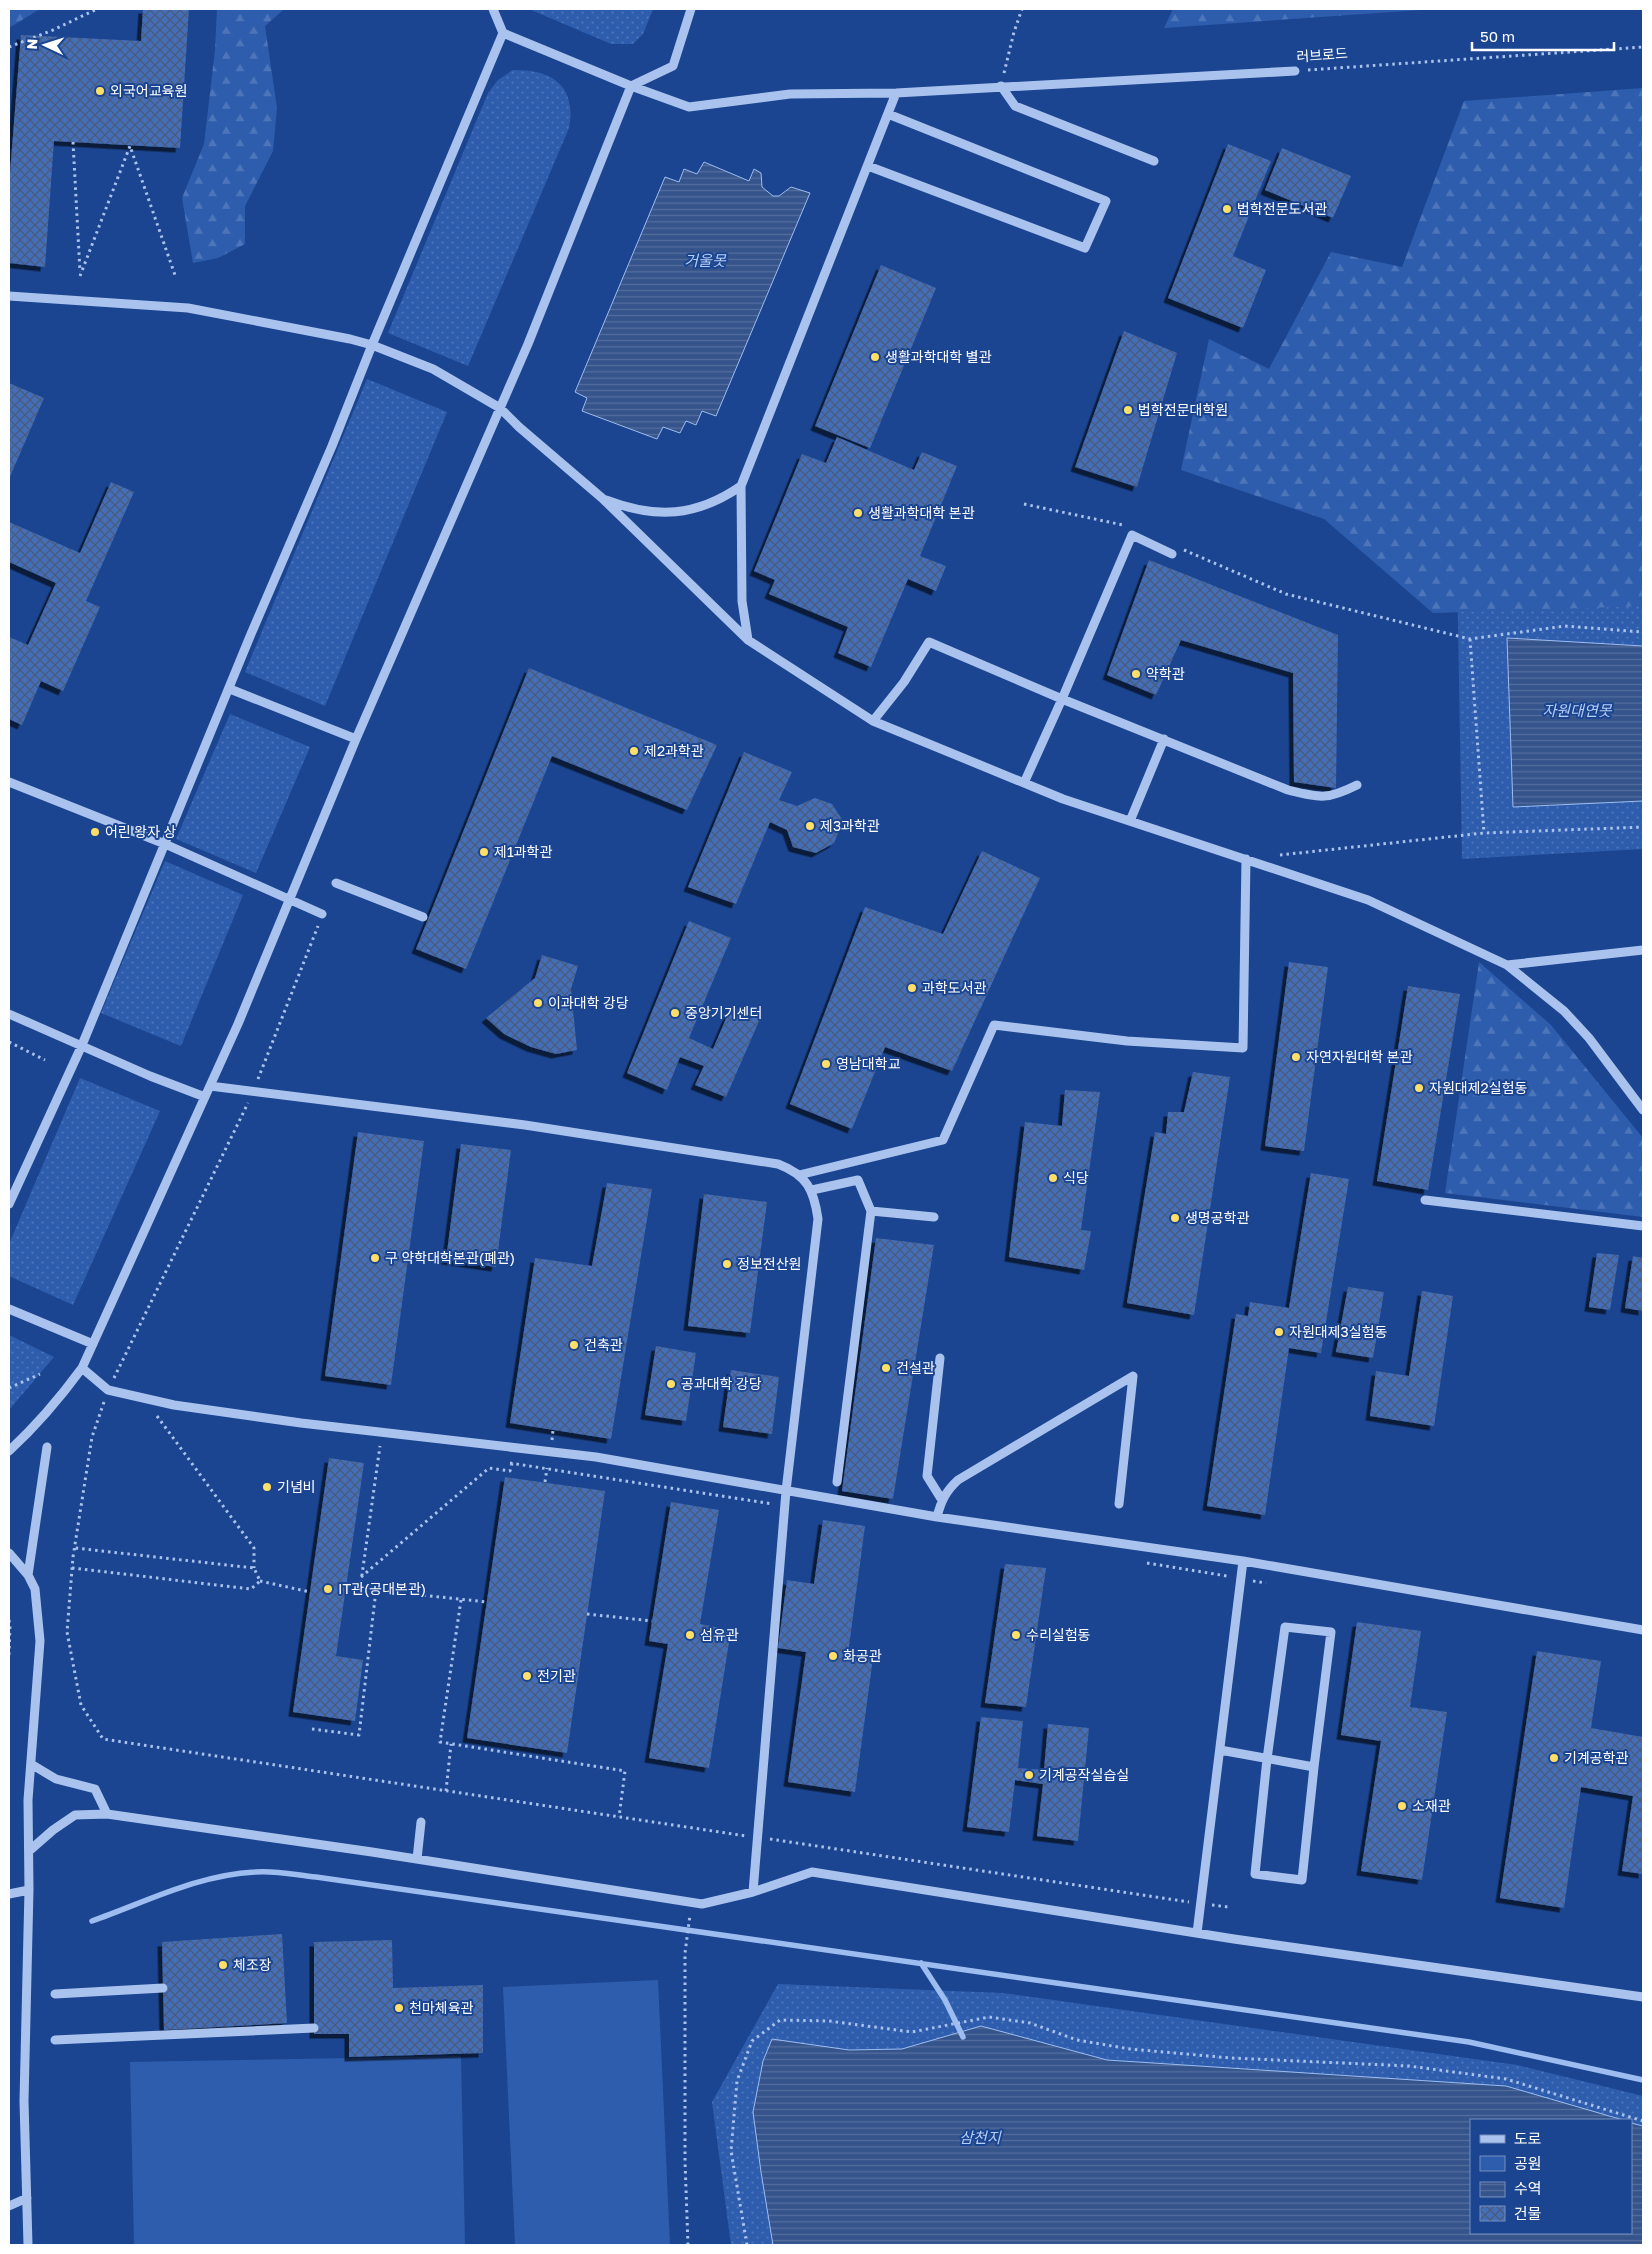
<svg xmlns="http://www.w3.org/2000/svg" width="1652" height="2254" viewBox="0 0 1652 2254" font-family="'Golos Text','Noto Sans KR',sans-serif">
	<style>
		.green { fill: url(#green-dots); fill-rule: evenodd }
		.forest { fill: url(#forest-firs) }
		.pitch { fill: #2e5dae }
		.water { fill: url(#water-rules); stroke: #9dbdf0 }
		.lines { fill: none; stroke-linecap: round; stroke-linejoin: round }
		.stream { stroke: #9dbdf0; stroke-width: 5.5 }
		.building { fill: url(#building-cross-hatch); filter: url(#shadow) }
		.path { stroke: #aac3ee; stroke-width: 3; stroke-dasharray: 2.5 4; stroke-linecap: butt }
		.minor { stroke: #aac3ee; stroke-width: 9 }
		.poi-dot { fill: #ffdf67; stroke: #1b4590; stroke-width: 2 }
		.labels { text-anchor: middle; stroke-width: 4; stroke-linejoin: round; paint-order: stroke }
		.street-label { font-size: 14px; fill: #fff; stroke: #1b4590 }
		.poi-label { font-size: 14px; fill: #fff; stroke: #1b4590; text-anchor: start }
		.water-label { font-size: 15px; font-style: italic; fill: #b6cef5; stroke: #1b4590 }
	</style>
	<defs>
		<pattern id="green-dots" width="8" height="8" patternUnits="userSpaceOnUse" patternTransform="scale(1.25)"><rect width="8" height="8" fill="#2e5dae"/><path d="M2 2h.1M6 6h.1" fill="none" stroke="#4d75ba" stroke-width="1.8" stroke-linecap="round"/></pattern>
		<pattern id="forest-firs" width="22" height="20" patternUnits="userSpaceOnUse" patternTransform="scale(1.25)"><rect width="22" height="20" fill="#2e5dae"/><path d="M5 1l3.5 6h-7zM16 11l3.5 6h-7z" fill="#4d75ba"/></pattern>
		<pattern id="water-rules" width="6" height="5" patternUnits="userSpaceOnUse" patternTransform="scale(1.25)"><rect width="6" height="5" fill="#36548c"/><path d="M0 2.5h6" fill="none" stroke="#546e9d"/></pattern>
		<pattern id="building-cross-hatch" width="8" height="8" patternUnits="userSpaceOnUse" patternTransform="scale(1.25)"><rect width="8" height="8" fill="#446eb8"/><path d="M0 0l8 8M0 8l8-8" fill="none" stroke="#485b7d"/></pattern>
		<filter id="shadow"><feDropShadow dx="-4.5" dy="4.5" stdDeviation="0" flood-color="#0009"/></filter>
	</defs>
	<rect width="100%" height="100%" fill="#1b4590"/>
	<path class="green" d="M529,9H653L643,34L633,44H611Z
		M513,70C552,69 577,86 569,128L468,366L388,333L488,93L498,80Z
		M367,379L447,412L325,706L245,672Z
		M1457,561L1585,599L1643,606V849L1462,859Z
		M230,714L310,747L256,873L176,839Z
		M165,861L243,895L181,1046L101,1013Z
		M80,1078L160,1111L73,1305L9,1276V1244Z
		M9,1335L54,1357L9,1410Z
		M778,1984L1003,1993L1517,2065L1643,2096V2245H731L712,2102ZM1471,2120H1631V2233H1471Z"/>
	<path class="forest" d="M9,9H40L9,28Z
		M217,9H284L265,26L277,108L273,151L245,206V244L218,258L193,263L182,198L204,144L215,50Z
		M1173,9H1435L1164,28Z
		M1643,88V606L1433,613L1324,519L1181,470L1209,339L1269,369L1331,252L1402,267L1464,101Z
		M1479,962L1551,1025L1643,1138V1217L1445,1193Z"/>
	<path class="pitch" d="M658,1980L670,2245H515L503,1987Z
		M461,2056L465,2245H134L130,2062Z"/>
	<path class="water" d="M704,162L749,181L754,169L761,173L762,187L773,196H779L791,187L810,193L716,416L702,411L696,425L686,421L680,433L663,427L657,439L582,411L587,398L575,392L665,177L679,182L684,169L697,174Z
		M1507,638L1643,646V801L1513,807Z
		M981,2026L1107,2060L1506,2086L1623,2120H1471V2233H1631V2123L1643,2126V2245H773L761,2172L753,2112L763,2061L772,2039L849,2050L902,2049Z"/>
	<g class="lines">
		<path class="stream" d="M92,1921C146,1902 197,1875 255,1872C274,1870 296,1875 316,1877L1469,2042L1643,2080
			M921,1963L945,2000L963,2037"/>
	</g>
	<path class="building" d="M143,9H189L180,148L54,141L45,267L9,263V186L21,35L141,41Z
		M1228,144L1271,161L1233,256L1266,270L1243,328L1168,298Z
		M1282,148L1351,176L1333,218L1265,190Z
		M881,265L936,288L870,448L815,426Z
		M1124,331L1177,353L1137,487L1075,467Z
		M9,383L44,398L9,479Z
		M837,437L914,470L922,452L957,466L920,556L946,566L936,591L908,579L871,667L838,653L848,627L769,594L775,580L754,571L802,454L826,463Z
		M111,482L134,492L86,601L100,607L63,691L41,681L22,725L9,719V637L28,645L56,583L9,562V522L80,553Z
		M1149,560L1338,635L1336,788L1294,782L1293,673L1181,640L1156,695L1107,675Z
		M529,668L717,745L687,810L552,756L466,969L416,949Z
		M744,752L792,772L779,800L797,806L815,798L832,804L843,821L834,843L816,853L793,847L787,830L770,822L736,904L688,887Z
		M982,851L1040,878L952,1071L885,1047L852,1129L790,1104L865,907L943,934Z
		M689,921L731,938L689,1038L713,1049L731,1007L760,1019L726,1097L695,1085L704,1066L680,1057L667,1090L627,1073Z
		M542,955L578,966L571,989L577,1050L556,1054L531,1047L504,1034L486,1018L535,978Z
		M1289,962L1328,967L1304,1151L1265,1146Z
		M1408,986L1460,994L1428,1190L1377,1181Z
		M1193,1072L1230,1077L1194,1315L1127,1303L1155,1132L1166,1134L1168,1112H1184Z
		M1065,1090L1100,1092L1081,1230L1091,1231L1084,1270L1009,1257L1025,1122L1062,1126Z
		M358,1132L424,1141L391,1385L325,1376Z
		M461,1144L511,1150L496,1267L446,1260Z
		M1311,1173L1349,1179L1321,1353L1289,1348L1265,1515L1207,1506L1236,1314L1248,1316L1250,1302L1289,1308Z
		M607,1183L652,1189L611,1439L510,1423L535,1258L592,1266Z
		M704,1194L767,1202L750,1333L688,1326Z
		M876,1238L934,1245L893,1499L842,1491Z
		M1597,1253L1619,1255L1610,1310L1589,1307Z
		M1633,1256L1643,1258V1311L1625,1308Z
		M1348,1287L1384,1292L1373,1358L1336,1352Z
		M1422,1291L1453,1296L1434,1426L1370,1416L1376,1371L1409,1376Z
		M656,1346L696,1353L686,1421L645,1415Z
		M731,1370L779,1377L772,1434L723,1427Z
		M329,1458L364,1463L336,1656L363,1660L355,1721L293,1712Z
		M505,1477L605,1491L567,1753L467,1738Z
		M671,1502L719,1510L700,1624L731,1630L709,1768L649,1758L668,1644L649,1641Z
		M823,1520L865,1526L848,1654L873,1658L855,1792L788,1782L806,1652L778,1648L787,1580L814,1584Z
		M1005,1564L1046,1568L1026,1707L985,1703Z
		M1357,1622L1421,1631L1410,1707L1447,1712L1422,1880L1361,1871L1381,1741L1341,1735Z
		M1537,1651L1601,1661L1591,1728L1643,1737V1874L1622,1871L1633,1796L1581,1787L1564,1908L1500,1898Z
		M981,1717L1023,1721L1018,1768L1044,1770L1048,1724L1089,1728L1078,1841L1037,1836L1043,1784L1015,1780L1009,1832L967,1827Z
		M282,1934L287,2023L164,2030L162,1942Z
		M392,1940L393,1988L483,1985V2053L349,2057V2034H314V1942Z"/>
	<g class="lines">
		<path class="path" d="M9,47L53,30L97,9
			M1308,70L1643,47
			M1004,73L1014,32L1022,9
			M73,142L80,272
			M80,276L130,146L176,278
			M1024,504L1123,525
			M1184,550L1286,594L1470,639L1565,626L1643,632
			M1470,639L1484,833
			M1280,855L1484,833L1643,827
			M9,1042L45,1060
			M258,1079L318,926
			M114,1378L248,1103
			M9,1388L40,1374
			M104,1402L92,1437L73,1557L67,1632L81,1705L103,1739L746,1836
			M157,1416L254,1548V1568
			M552,1440L553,1430
			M510,1463L773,1504
			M545,1482L547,1468
			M1147,1563L1227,1576
			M72,1568L251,1589L260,1581L254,1568L75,1548
			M361,1577L489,1468L510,1471L512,1463
			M260,1581L310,1592
			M1253,1581L1266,1583
			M346,1587L487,1602
			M360,1589L380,1446
			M461,1600L440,1742L625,1771L619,1817
			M587,1614L652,1621
			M9,1620L10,1625L9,1655
			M312,1729L359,1735L376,1590
			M446,1791L451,1744
			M770,1839L1189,1902
			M1212,1905L1228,1907
			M688,2245L685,2161V1953L690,1915
			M747,2245L731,2151L737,2081L752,2041L780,2020L829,2021L912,2032L989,2017L1030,2023L1077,2040L1130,2049L1231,2058L1409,2066L1506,2079L1643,2121"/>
		<path class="minor" d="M503,33L631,86L689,107L790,94L896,93L1295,71
			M1001,86L1015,106L1154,161
			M868,166L1085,248L1106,201L888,114
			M9,296L188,308L350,339L372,345L433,369L500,408L519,427L602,498L748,640L873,721L1063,799L1368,900L1507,965L1564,1011L1589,1038L1643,1110
			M741,486L742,601L748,640
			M606,500C656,519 696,517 741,486L896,93
			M230,689L356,739
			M873,721L904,682L929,642L1062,699L1288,790C1321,798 1327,800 1357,785
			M9,782L165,844L322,914
			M1024,783L1062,699L1132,535L1172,554
			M1130,821L1164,739
			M336,883L423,917
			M1507,965L1643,950
			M9,1014L150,1076L205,1097
			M210,1086L525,1125L778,1164C807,1175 814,1190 818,1219L786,1491L753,1892
			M799,1175L943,1140L994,1025L1127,1041L1243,1048L1246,859
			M812,1190L858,1180L871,1211L837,1482
			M1425,1200L1643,1226
			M9,1204L82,1045L251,634L332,446L372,345L503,33L493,9
			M871,1211L934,1217
			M9,1309L93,1344
			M940,1358L927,1476L942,1500
			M82,1368L108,1390L174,1405L301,1423L596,1457L937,1517L1243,1561L1643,1630
			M9,1451C36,1426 60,1398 82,1368L238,1024L356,739L528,344L631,86L673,66L691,9
			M937,1517C941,1501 946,1491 958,1480L1133,1376L1119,1504
			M9,1553L28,1575L35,1589L40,1641L28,1800L29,1890L24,2101L28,2245
			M28,1575L47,1447
			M1220,1750L1314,1767L1331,1632L1285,1627L1267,1759L1255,1874L1302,1880L1314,1767
			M31,1764L56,1779L95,1789L107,1814
			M29,1851L53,1830L75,1815L107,1814L372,1852L702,1904L753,1892L812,1872L1234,1939L1643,1997
			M417,1859L421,1822
			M9,1894L29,1890
			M1197,1933L1243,1561
			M55,1994L163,1988
			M55,2040L314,2028
			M9,2206L27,2198"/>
	</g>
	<g class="poi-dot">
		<circle cx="100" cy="91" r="5"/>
		<circle cx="1227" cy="209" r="5"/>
		<circle cx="875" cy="357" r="5"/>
		<circle cx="1128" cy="410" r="5"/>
		<circle cx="858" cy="513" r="5"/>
		<circle cx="1136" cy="674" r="5"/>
		<circle cx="634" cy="751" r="5"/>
		<circle cx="810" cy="826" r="5"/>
		<circle cx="95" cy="832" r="5"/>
		<circle cx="484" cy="852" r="5"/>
		<circle cx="912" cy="988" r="5"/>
		<circle cx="538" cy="1003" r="5"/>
		<circle cx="675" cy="1013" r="5"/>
		<circle cx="1296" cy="1057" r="5"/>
		<circle cx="826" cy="1064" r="5"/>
		<circle cx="1419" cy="1088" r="5"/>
		<circle cx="1053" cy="1178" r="5"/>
		<circle cx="1175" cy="1218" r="5"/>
		<circle cx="375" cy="1258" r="5"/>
		<circle cx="727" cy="1264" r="5"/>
		<circle cx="1279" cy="1332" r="5"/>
		<circle cx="574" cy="1345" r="5"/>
		<circle cx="886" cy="1368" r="5"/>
		<circle cx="671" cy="1384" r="5"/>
		<circle cx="267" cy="1487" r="5"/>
		<circle cx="328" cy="1589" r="5"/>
		<circle cx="690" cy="1635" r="5"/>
		<circle cx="1016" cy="1635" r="5"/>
		<circle cx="833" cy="1656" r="5"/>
		<circle cx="527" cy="1676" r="5"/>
		<circle cx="1554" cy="1758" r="5"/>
		<circle cx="1029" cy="1775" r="5"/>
		<circle cx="1402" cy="1806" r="5"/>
		<circle cx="223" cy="1965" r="5"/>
		<circle cx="399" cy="2008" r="5"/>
	</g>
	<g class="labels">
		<g class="street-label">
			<text transform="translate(1322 55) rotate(-4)" y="5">러브로드</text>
		</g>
		<g class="poi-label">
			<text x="110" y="96">외국어교육원</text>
			<text x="1237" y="214">법학전문도서관</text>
			<text x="885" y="362">생활과학대학 별관</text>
			<text x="1138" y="415">법학전문대학원</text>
			<text x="868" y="518">생활과학대학 본관</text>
			<text x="1146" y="679">약학관</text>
			<text x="644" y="756">제2과학관</text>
			<text x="820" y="831">제3과학관</text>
			<text x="105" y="837">어린 왕자 상</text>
			<text x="494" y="857">제1과학관</text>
			<text x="922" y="993">과학도서관</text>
			<text x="548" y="1008">이과대학 강당</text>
			<text x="685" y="1018">중앙기기센터</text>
			<text x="1306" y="1062">자연자원대학 본관</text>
			<text x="836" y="1069">영남대학교</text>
			<text x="1429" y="1093">자원대제2실험동</text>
			<text x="1063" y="1183">식당</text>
			<text x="1185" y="1223">생명공학관</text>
			<text x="385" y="1263">구 약학대학본관(폐관)</text>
			<text x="737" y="1269">정보전산원</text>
			<text x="1289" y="1337">자원대제3실험동</text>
			<text x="584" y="1350">건축관</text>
			<text x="896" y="1373">건설관</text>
			<text x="681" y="1389">공과대학 강당</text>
			<text x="277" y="1492">기념비</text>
			<text x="338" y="1594">IT관(공대본관)</text>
			<text x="700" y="1640">섬유관</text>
			<text x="1026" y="1640">수리실험동</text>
			<text x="843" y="1661">화공관</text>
			<text x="537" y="1681">전기관</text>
			<text x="1564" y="1763">기계공학관</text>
			<text x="1039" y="1780">기계공작실습실</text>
			<text x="1412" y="1811">소재관</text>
			<text x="233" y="1970">체조장</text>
			<text x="409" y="2013">천마체육관</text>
		</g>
		<g class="water-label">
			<text x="705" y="266">거울못</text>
			<text x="1577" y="716">자원대연못</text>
			<text x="980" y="2143">삼천지</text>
		</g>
	</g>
	<rect width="1652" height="2254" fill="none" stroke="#ffffff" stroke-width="20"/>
	<rect x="1470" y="2119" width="162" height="115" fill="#1b4590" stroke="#768fbc"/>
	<rect x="1480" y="2135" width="25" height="8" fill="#aac3ee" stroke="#768fbc"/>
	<text x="1514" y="2144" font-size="15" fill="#ffffff">도로</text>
	<rect x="1480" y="2156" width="25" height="15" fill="#2e5dae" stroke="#768fbc"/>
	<text x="1514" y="2169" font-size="15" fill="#ffffff">공원</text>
	<rect x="1480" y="2182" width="25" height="15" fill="url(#water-rules)" stroke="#768fbc"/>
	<text x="1514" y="2194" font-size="15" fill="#ffffff">수역</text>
	<rect x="1480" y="2206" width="25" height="15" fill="url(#building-cross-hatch)" stroke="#768fbc"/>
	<text x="1514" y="2219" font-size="15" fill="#ffffff">건물</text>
	<g transform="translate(45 45) rotate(274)" stroke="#1b4590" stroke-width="4" paint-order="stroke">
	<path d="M0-4L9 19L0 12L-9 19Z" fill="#ffffff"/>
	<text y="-8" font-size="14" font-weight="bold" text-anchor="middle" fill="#ffffff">N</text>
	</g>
	<path d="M1472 42v8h142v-8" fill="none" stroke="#ffffff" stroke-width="2.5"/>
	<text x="1480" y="42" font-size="15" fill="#ffffff" stroke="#1b4590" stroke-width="4" paint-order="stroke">50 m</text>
</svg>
